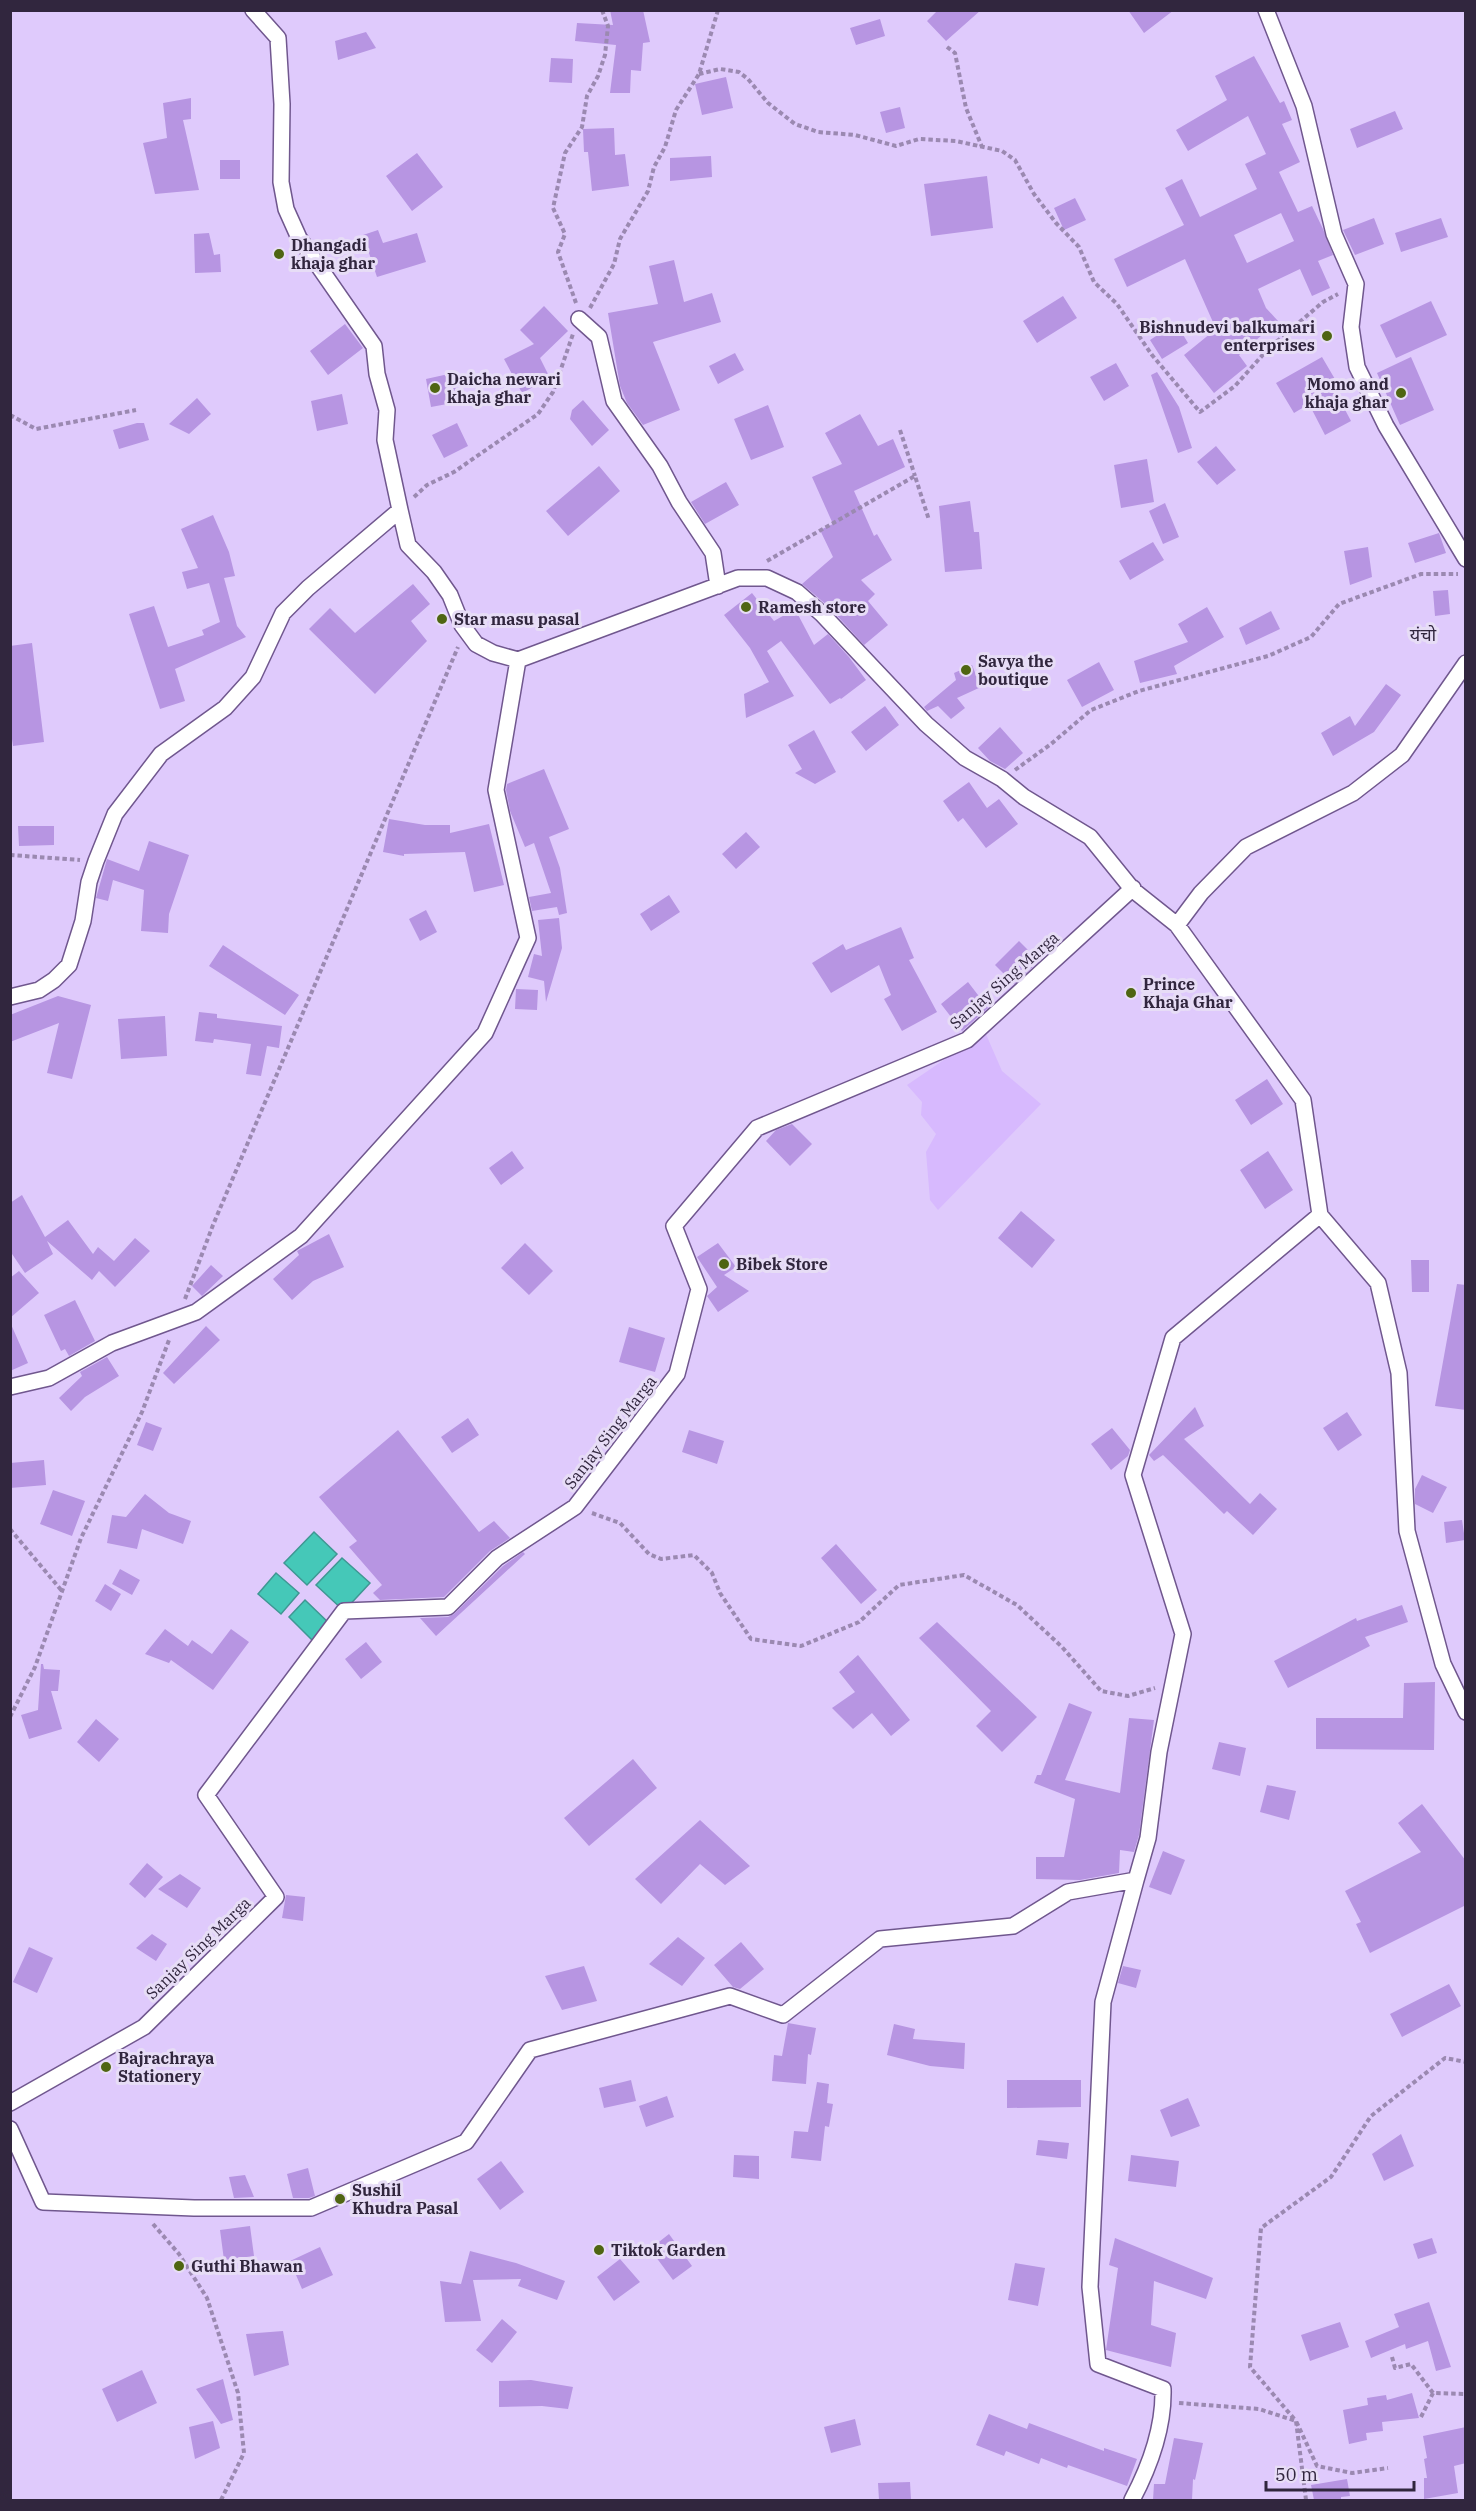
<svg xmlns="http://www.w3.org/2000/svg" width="1476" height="2511" viewBox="0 0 1476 2511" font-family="'IBM Plex Serif','Noto Sans Devanagari',serif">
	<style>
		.built { fill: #d7b9fe }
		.water { fill: #45c8b8; stroke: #3f9793; stroke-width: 1.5 }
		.building { fill: #b795e2; fill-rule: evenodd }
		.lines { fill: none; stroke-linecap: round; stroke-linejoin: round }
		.street-casing { stroke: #70578e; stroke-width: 18 }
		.path { stroke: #9b89b1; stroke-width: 4; stroke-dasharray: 4.5 3; stroke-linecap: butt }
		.street { stroke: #fff; stroke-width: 15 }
		.poi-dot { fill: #4f6512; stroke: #e7ddf6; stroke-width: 2 }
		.labels { text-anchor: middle; stroke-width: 6; stroke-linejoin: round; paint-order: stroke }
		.poi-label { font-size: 16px; font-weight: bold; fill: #31263e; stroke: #e7ddf6; text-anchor: start }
		.street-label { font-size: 16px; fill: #31263e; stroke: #e7ddf6 }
		.neighbourhood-label { font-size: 18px; fill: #31263e; stroke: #e7ddf6 }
	</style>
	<rect width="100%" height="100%" fill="#dfcafc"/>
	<path class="built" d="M985,1032L1002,1071L1041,1104L938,1210L930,1200L926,1152L936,1134L921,1115L922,1102L907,1085Z"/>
	<path class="water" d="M314,1532L337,1554L307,1585L284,1563Z
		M342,1558L370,1583L344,1611L316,1585Z
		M276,1573L299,1593L281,1614L258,1594Z
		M305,1600L332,1626L315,1643L289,1617Z"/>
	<path class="building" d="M610,10H643L650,42L643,43L641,71L631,70L630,93H610L616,45L575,41L577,23L613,25Z
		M938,10H981L946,41L927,21Z
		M1128,10H1174L1144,33Z
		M880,19L885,36L856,45L850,28Z
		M366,32L376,48L338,60L335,41Z
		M1254,56L1280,103L1284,101L1292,120L1282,124L1300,162L1279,172L1298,212L1312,206L1323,229L1333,255L1318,261L1330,288L1312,296L1300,269L1258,289L1266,308L1278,321L1239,355L1247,366L1214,393L1184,355L1216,329L1185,259L1127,287L1114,259L1184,225L1165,188L1182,179L1200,217L1257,189L1245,164L1266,154L1248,116L1188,151L1176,130L1227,100L1215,76ZM1281,213L1294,241L1247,263L1234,235Z
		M551,58L573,59L572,83L549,82Z
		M726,77L733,108L702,115L695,84Z
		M191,98V119L183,120L199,190L155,194L143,143L167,138L163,103Z
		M900,107L905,128L886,133L880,112Z
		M1395,111L1403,129L1357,148L1350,129Z
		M614,128L615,155L625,154L629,186L592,191L588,152H584L583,129Z
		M417,153L443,187L412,211L386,176Z
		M711,156L712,177L670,181V158Z
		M220,160H240V179H220Z
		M987,176L993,228L931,236L924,184Z
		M1075,198L1086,220L1064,230L1054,208Z
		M1374,218L1384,244L1355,255L1343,230Z
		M1441,218L1448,237L1401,252L1395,233Z
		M378,230L383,243L417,233L426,262L377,277L363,235Z
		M209,233L214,255L220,254L221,272L195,273L194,234Z
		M674,260L684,302L712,293L721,322L653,342L680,410L643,425L627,403L620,386L608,313L658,304L649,266Z
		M1063,296L1077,318L1037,343L1023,321Z
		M1431,301L1447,335L1396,358L1380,325Z
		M544,306L568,331L540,358L550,378L522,393L504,359L534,344L520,330Z
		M1176,323L1188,343L1162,359L1150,340Z
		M345,324L363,348L328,375L310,351Z
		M735,353L744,370L718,384L709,366Z
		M1322,357L1339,386L1334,389L1351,421L1325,435L1309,404L1294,413L1276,383Z
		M1411,357L1434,410L1400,425L1377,373Z
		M1116,363L1129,386L1104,401L1090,377Z
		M1157,372L1179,407L1192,448L1178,453L1151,375Z
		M453,373L458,402L431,407L426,379Z
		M342,394L348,424L317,431L311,401Z
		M197,398L211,414L189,434L169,424Z
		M583,400L609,430L592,446L570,419L572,410Z
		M768,405L784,447L751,460L734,419Z
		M860,414L878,446L893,439L905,467L854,491L874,536L877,534L892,560L861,580L875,594L868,601L888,625L864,645L829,607L802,584L833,557L820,530L833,524L812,477L842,464L825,433Z
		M137,423H144L149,440L119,449L113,430Z
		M457,423L468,446L444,458L432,435Z
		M1216,446L1236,470L1217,485L1197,462Z
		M1147,459L1154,502L1121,508L1114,465Z
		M599,466L620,491L568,536L546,511Z
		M726,482L739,505L705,524L691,502Z
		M970,501L974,532H979L982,569L945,572L939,506Z
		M1165,503L1179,537L1163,544L1149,511Z
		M213,515L229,552L235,576L224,578L237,626L246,637L175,669L185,701L160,709L129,614L154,606L168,647L204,635L202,630L220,622L209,583L187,589L182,572L198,568L181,529Z
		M1439,533L1446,553L1415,563L1408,543Z
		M1153,542L1164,560L1130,580L1119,561Z
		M1368,547L1372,577L1350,585L1344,551Z
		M413,584L430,604L411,621L427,641L375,694L309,629L330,608L355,633Z
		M1448,590L1450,614L1435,616L1433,591Z
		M752,593L774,621L795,609L814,645L828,634L849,657L866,680L841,699L840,698L830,704L781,641L767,651L794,696L746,718L744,694L769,682L750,648L724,615Z
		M1207,607L1224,637L1174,666L1177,674L1140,683L1134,661L1188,642L1178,624Z
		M1271,611L1280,629L1246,645L1239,628Z
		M32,643L44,742L13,746L10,725V646Z
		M1099,662L1114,690L1082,707L1067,680Z
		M972,665L981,687L957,698L965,708L951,719L938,706L927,711L924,707L956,680L954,673Z
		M1386,684L1401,695L1374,732L1333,756L1321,733L1350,716L1355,726Z
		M885,706L899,725L866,751L851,732Z
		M1000,727L1023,753L1005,769L990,761L978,748Z
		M814,730L836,772L815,784L795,773L802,769L788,745Z
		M544,769L569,829L549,837L560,868L567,913L559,915L557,907L532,911L529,897L551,893L534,843L525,847L510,811L506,790L507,784Z
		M969,782L987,808L999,799L1018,824L986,848L963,818L958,822L943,801Z
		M389,819L425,825H450V833L489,824L504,885L474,892L465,852L404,854V856L383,852Z
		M18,826H54V845L19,846Z
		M746,832L760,847L736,869L722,854Z
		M149,841L189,855L169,914L168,933L141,931L144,890L113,880L108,901L96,898L107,859L139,871Z
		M669,895L680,912L651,931L640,914Z
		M426,910L437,932L420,941L409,919Z
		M559,918L562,948L546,1002L544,981L528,977L534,954L542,956L538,920Z
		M901,927L914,958L909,960L937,1012L902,1031L884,999L891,995L879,965L831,993L812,963L843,944L846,950Z
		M1019,941L1039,961L1014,984L995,965Z
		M223,945L299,995L285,1015L209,966Z
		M968,982L988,1008L962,1031L941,1004Z
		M516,989L538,990L537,1010L515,1009Z
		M58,996L91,1005L72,1079L47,1073L59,1023L10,1042V1015Z
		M199,1012L217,1014V1018L282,1026L279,1048L267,1046L261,1076L246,1074L251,1044L214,1039L213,1043L195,1041Z
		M165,1016L167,1056L121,1059L118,1019Z
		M1267,1079L1283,1104L1251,1125L1235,1100Z
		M792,1124L812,1144L790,1166L766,1141L776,1130Z
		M512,1151L524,1168L501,1185L489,1168Z
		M1268,1151L1293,1190L1265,1209L1240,1170Z
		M22,1195L45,1237L68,1220L93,1254L98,1247L114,1261L135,1238L150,1251L115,1287L99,1271L92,1280L47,1241L53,1254L25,1273L10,1251V1203Z
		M1021,1211L1055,1240L1032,1268L998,1238Z
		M329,1234L344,1267L313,1281L292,1300L273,1279L299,1255L297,1251Z
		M525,1243L553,1271L529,1295L501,1268Z
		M718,1243L736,1267L724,1275L749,1291L718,1312L707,1296L717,1287L697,1257Z
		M1411,1260H1429V1292H1412Z
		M211,1265L223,1276L202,1296L192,1286Z
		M19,1271L39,1293L10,1318V1278Z
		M1457,1284L1466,1285V1410L1435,1406Z
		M75,1300L95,1341L69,1356L65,1349L61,1351L44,1315Z
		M10,1322L28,1363L10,1371Z
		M206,1326L220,1340L174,1384L163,1373Z
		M629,1327L665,1338L655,1372L619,1362Z
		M107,1357L119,1376L85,1397L71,1411L59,1398L82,1376L80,1372Z
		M1195,1407L1204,1426L1184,1439L1250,1504L1260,1493L1277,1509L1253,1535L1227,1511L1224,1514L1163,1455L1154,1461L1149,1455Z
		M1347,1412L1362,1435L1338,1451L1323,1428Z
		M468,1418L479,1435L452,1453L441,1437Z
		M146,1422L162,1428L153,1451L137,1445Z
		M1112,1428L1130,1450L1128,1456L1111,1470L1091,1444Z
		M398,1430L479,1532L494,1521L510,1538L490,1551L444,1597L380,1600L373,1593L382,1585L349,1547L357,1541L319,1497Z
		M689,1430L724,1441L717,1464L682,1452Z
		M44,1460L46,1485L10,1488V1463Z
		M1422,1475L1447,1487L1433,1513L1415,1504V1489Z
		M53,1490L85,1501L72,1536L40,1524Z
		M145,1494L169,1513L191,1521L183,1544L142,1529L137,1549L107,1543L112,1515L126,1517Z
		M1462,1520L1465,1540L1446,1543L1444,1522Z
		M836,1544L877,1590L861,1604L821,1558Z
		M523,1552L525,1554L436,1636L420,1618L448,1617L454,1614L503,1566Z
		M120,1569L140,1580L132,1595L112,1584Z
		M105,1584L121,1594L111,1611L95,1601Z
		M1402,1605L1408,1622L1365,1637L1370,1646L1288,1688L1274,1661L1356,1618L1357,1621Z
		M937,1622L1037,1717L1002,1752L976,1726L991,1711L919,1638Z
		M165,1629L188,1646L192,1640L212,1654L231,1629L249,1642L213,1690L171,1660L169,1663L145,1654Z
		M366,1642L382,1662L361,1679L345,1659Z
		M858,1655L910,1720L891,1736L872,1713L853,1729L832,1708L855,1692L839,1672Z
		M41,1664H43L44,1669L60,1670L58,1691H51L62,1729L29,1739L21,1715L38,1710Z
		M1435,1682L1434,1750L1316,1749V1718H1403L1404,1683Z
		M1069,1703L1092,1712L1065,1780L1120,1793L1129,1718L1154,1720L1139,1835L1134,1852L1120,1850L1119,1873L1080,1880L1036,1879V1857H1064L1075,1799L1034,1783L1037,1775H1041Z
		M96,1719L119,1739L99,1762L77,1742Z
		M1219,1742L1246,1748L1240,1776L1212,1769Z
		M633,1759L657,1788L589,1846L564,1818Z
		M1267,1785L1296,1791L1289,1820L1260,1812Z
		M1422,1804L1466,1861V1905L1370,1953L1356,1924L1361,1922L1345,1891L1421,1852L1398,1823Z
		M700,1820L750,1866L725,1885L700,1864L661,1904L635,1879Z
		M1163,1851L1185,1860L1171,1895L1149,1887Z
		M147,1863L163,1877L145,1898L129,1884Z
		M180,1874L201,1888L187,1908L158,1889Z
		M286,1895L305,1897L303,1921L282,1918Z
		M152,1934L167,1944L156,1961L136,1948Z
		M678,1937L705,1958L682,1986L649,1964Z
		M741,1942L764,1969L740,1989L733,1987L714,1965Z
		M29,1947L53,1958L37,1993L13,1982Z
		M584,1966L597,2001L562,2010L545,1976Z
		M1123,1966L1141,1970L1136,1988L1118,1983Z
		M1449,1984L1461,2006L1402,2037L1390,2014Z
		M788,2023L816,2028L811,2055L808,2054L806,2084L772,2081L774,2055L782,2056Z
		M894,2024L915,2029L913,2039L965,2043L964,2069L930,2066L887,2055Z
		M631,2080L636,2101L604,2108L599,2088Z
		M1007,2080H1081V2107L1007,2108Z
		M817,2082L829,2084L827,2103L833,2104L829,2127L825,2126L821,2161L791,2158L794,2131L808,2132Z
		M667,2096L674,2117L646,2127L639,2106Z
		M1188,2098L1200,2126L1171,2137L1160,2110Z
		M1401,2134L1414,2166L1384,2181L1372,2154Z
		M1038,2140L1069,2143L1067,2159L1036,2155Z
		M734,2155L759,2156V2179L733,2177Z
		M1131,2155L1179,2161L1176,2187L1128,2181Z
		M501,2161L524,2192L500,2210L477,2179Z
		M308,2168L315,2196L309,2198H293L287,2174Z
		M245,2175L254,2197L234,2198L229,2177Z
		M250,2226L254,2256L224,2260L220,2230Z
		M669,2234L692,2266L673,2280L650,2249Z
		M1115,2238L1213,2278L1206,2299L1154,2281L1151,2325L1176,2333L1171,2367L1106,2350L1118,2268L1109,2265Z
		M1432,2238L1437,2253L1418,2259L1413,2244Z
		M320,2247L333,2275L302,2289L290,2261Z
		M470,2251L516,2263L565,2281L557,2300L518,2286L521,2279L473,2280L481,2321L445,2322L440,2281L461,2284Z
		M620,2259L640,2282L614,2301L597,2277Z
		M1015,2263L1045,2268L1038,2306L1008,2300Z
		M1429,2302L1451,2367L1436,2371L1428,2341L1406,2349L1405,2344L1371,2358L1365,2341L1399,2327L1394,2314Z
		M502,2319L517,2332L492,2363L476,2350Z
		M1340,2322L1349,2347L1310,2361L1301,2335Z
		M283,2331L289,2365L254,2376L246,2334Z
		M142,2370L157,2403L117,2422L102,2389Z
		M223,2379L233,2420L221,2424L196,2389Z
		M531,2380L573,2387L568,2409L542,2406L499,2407V2381Z
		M1412,2393L1419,2418L1382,2422L1383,2431L1366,2433L1367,2440L1349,2444L1343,2410L1368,2405L1367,2398L1386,2395L1387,2400Z
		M989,2414L1027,2429L1029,2423L1104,2451V2448L1137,2459L1127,2486L1068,2465L1067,2468L1041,2458L1039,2464L1006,2451L1004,2456L976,2445Z
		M855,2419L861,2445L831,2453L824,2427Z
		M213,2421L220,2448L195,2459L189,2427Z
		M1466,2427V2463L1454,2466L1458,2493L1424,2499V2478H1427L1424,2459L1427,2458L1423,2436Z
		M1174,2438L1203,2443L1195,2480L1193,2479L1192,2500H1153L1154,2484H1165Z
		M1347,2479L1350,2496L1341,2497V2500H1314L1311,2485Z
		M910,2482L911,2500H879L878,2483Z"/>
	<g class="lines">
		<g class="street-casing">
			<path id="street" d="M1266,10L1304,106L1334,234L1356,284L1351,327L1357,367L1386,426L1466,559
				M579,319L599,337L614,401L660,466L679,502L713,553L718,586
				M400,510L408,545L434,572L450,595L462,625L476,644L493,653L518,660L738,578H767L797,592L822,614L926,724L965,758L1002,779L1024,797L1090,837L1133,890L1177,925
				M1466,663L1402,755L1353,793L1246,847L1201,893L1177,925L1303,1100L1320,1215L1378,1283L1399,1373L1407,1531L1443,1664L1466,1712
				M10,997L39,990L54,980L69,965L83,921L89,882L96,861L115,814L161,754L225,708L253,677L283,613L308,588L400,510L385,440L387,410L377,374L374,346L299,238L286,209L281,182L282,104L278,38L253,10
				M10,1387L49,1378L112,1343L196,1312L301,1236L485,1033L528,938L496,790L518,660
				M10,2103L144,2027L276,1897L206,1795L344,1611L448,1607L497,1558L575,1507L677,1374L699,1289L674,1226L757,1128L967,1040L1133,888
				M10,2129L43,2202L194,2208H311L466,2142L530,2050L730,1996L783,2015L880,1939L1013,1926L1068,1892L1136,1880L1148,1838L1159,1752L1183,1634L1133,1475L1173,1338L1320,1215
				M1132,2500C1150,2466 1164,2429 1163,2389L1098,2364L1090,2287L1103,2002L1136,1880"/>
		</g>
		<path class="path" d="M947,47L955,53L966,108L982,147
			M699,74L720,69L739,72L748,79L768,103L795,124L818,132L855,135L896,146L919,139L956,141L1002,151L1015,160L1034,194L1056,223L1079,247L1094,282L1117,304L1152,355L1200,412L1235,386L1268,349L1323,302L1338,294
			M576,303L558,252L565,234L553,208L565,153L582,127L587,96L598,76L605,55L608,26L602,10
			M590,308L614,264L620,239L648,191L654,167L665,147L676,110L699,74L718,10
			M10,415L36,429L136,410
			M900,430L915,476
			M414,497L427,485L454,472L538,414L553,392L573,334
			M767,561L915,476L929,520
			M1015,770L1051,744L1091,710L1139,691L1268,656L1311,637L1339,604L1421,574H1458
			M10,855L80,860
			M185,1299L213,1225L458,647
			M592,1513L620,1523L649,1554L661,1559L694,1555L712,1573L720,1593L751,1639L801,1646L859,1622L899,1585L964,1575L1017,1605L1062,1647L1101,1691L1128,1696L1155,1688
			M10,1529L62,1591
			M10,1717L35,1667L81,1538L142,1412L169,1340
			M153,2224L179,2254L207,2298L238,2393L244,2453L221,2500
			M1392,2357L1395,2368L1411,2364L1433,2393
			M1179,2403L1259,2409L1296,2421L1317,2466L1352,2473L1388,2468
			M1421,2417L1433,2393L1466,2394
			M1306,2500L1296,2421L1250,2367L1261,2228L1331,2177L1371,2116L1445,2058L1466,2062"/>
		<use href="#street" class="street"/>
	</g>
	<g class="poi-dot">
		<circle cx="279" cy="254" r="6"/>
		<circle cx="1327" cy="336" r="6"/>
		<circle cx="435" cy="388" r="6"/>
		<circle cx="1401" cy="393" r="6"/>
		<circle cx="746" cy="607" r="6"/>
		<circle cx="442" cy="619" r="6"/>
		<circle cx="966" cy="670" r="6"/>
		<circle cx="1131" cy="993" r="6"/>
		<circle cx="724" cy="1264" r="6"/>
		<circle cx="106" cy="2067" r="6"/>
		<circle cx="340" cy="2199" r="6"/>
		<circle cx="599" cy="2250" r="6"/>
		<circle cx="179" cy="2266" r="6"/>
	</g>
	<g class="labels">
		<g class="poi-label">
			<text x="291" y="251">Dhangadi<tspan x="291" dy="18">khaja ghar</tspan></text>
			<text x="1315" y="333" text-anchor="end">Bishnudevi balkumari<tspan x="1315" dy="18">enterprises</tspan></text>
			<text x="447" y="385">Daicha newari<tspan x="447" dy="18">khaja ghar</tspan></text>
			<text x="1389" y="390" text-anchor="end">Momo and<tspan x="1389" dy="18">khaja ghar</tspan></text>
			<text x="758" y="613">Ramesh store</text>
			<text x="454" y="625">Star masu pasal</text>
			<text x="978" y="667">Savya the<tspan x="978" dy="18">boutique</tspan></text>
			<text x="1143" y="990">Prince<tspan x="1143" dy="18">Khaja Ghar</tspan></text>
			<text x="736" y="1270">Bibek Store</text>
			<text x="118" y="2064">Bajrachraya<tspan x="118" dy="18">Stationery</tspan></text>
			<text x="352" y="2196">Sushil<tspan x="352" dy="18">Khudra Pasal</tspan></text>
			<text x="611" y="2256">Tiktok Garden</text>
			<text x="191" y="2272">Guthi Bhawan</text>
		</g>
		<g class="street-label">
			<text transform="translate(1004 980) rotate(-41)" y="6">Sanjay Sing Marga</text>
			<text transform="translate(610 1432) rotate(-52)" y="6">Sanjay Sing Marga</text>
			<text transform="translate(198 1948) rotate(-44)" y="6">Sanjay Sing Marga</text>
		</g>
		<g class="neighbourhood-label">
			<text x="1423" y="641">यंचो</text>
		</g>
	</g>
	<rect width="1476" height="2511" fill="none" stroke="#31263e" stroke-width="24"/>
	<path d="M1266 2481v9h148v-9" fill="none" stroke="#31263e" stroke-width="3"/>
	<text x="1275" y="2481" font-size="18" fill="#31263e" stroke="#e7ddf6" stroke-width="4.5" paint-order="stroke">50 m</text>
</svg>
